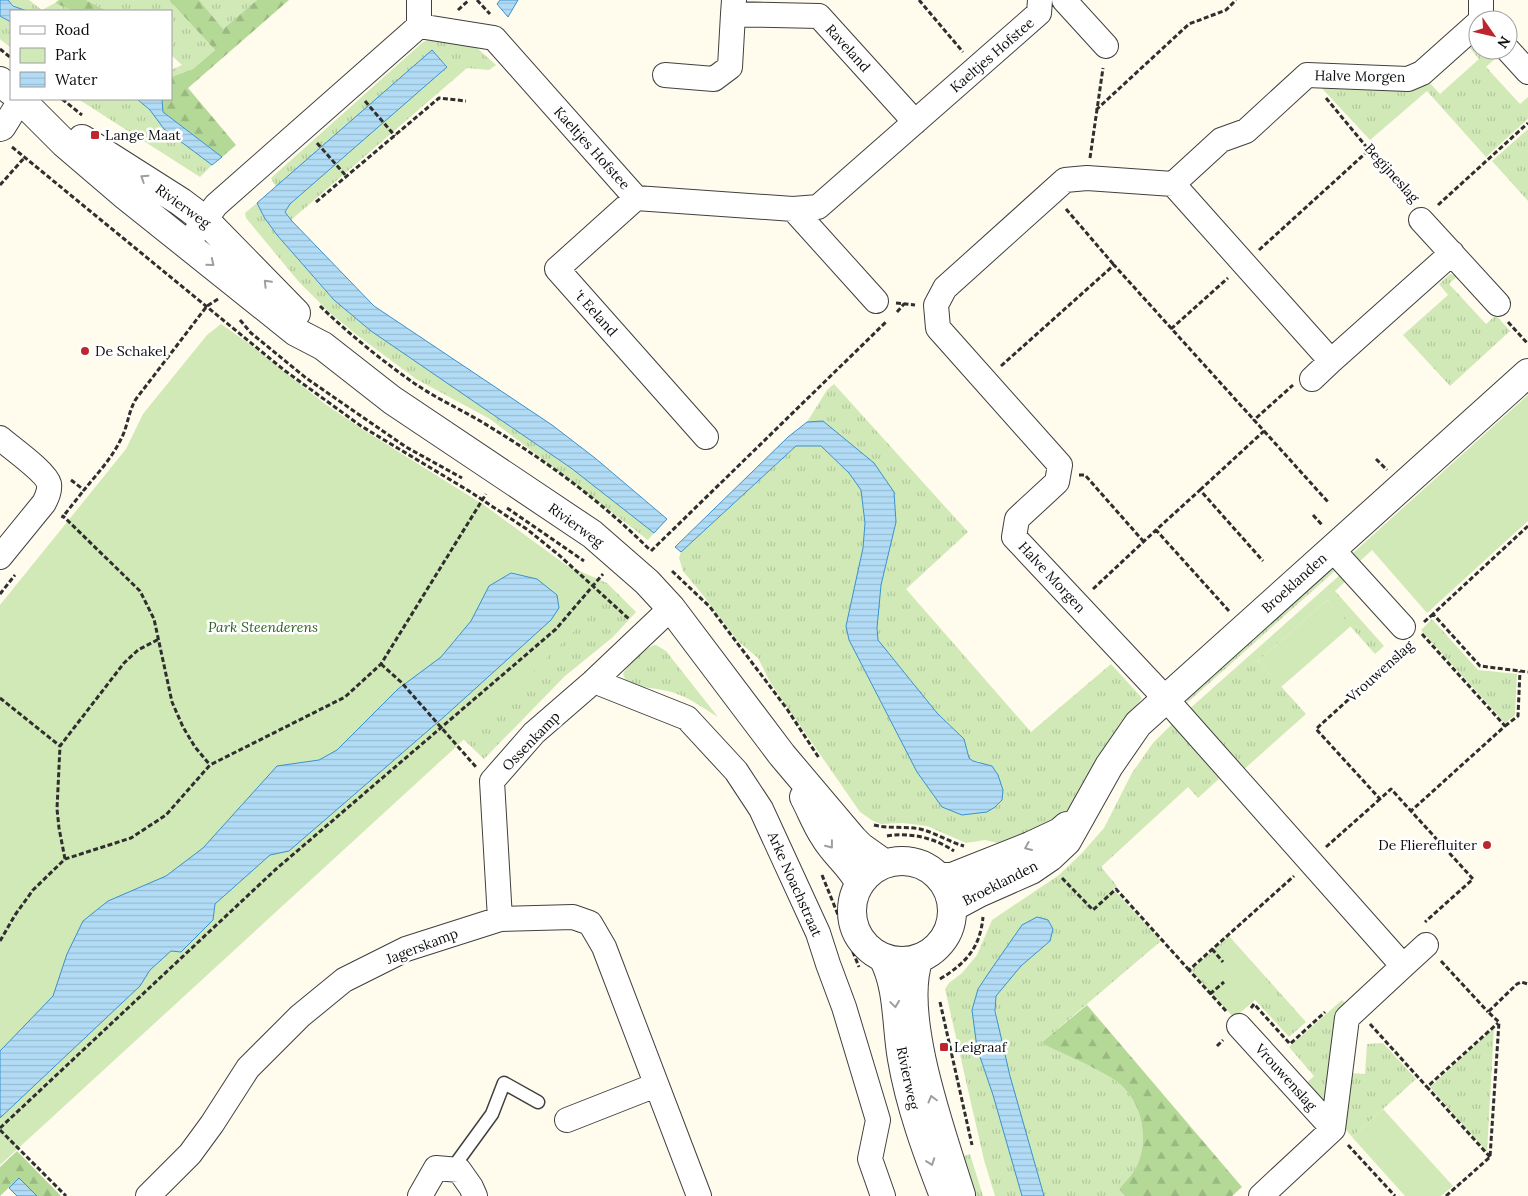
<svg xmlns="http://www.w3.org/2000/svg" width="1528" height="1196" viewBox="0 0 1528 1196" font-family="Lora,serif">
	<style>
		.grass { fill: url(#grass-tufts) }
		.forest { fill: url(#forest-firs) }
		.park { fill: #d1e9b7 }
		.water { fill: url(#water-rules); stroke: #3a91cc }
		.lines { fill: none; stroke-linecap: round; stroke-linejoin: round }
		.service-casing { stroke: #404040; stroke-width: 15 }
		.minor-casing { stroke: #404040; stroke-width: 26 }
		.tertiary-casing { stroke: #404040; stroke-width: 30 }
		.path { stroke: #2f2f2f; stroke-width: 3; stroke-dasharray: 5 2.5; stroke-linecap: butt }
		.service { stroke: #fff; stroke-width: 12 }
		.minor { stroke: #fff; stroke-width: 24 }
		.tertiary { stroke: #fff; stroke-width: 28 }
		.oneway { stroke: #9e9e9e }
		.poi-dot { fill: #bc262c; stroke: #fff; stroke-width: 2 }
		.labels { text-anchor: middle; stroke-width: 5; stroke-linejoin: round; paint-order: stroke }
		.street-label { font-size: 14px; fill: #0d0d0d; stroke: #fff }
		.poi-label { font-size: 14px; fill: #0d0d0d; stroke: #fff; text-anchor: start }
		.park-label { font-size: 14px; font-style: italic; fill: #2c641e; stroke: #fff }
	</style>
	<defs>
		<pattern id="grass-tufts" width="24" height="20" patternUnits="userSpaceOnUse" patternTransform="scale(1.25)"><rect width="24" height="20" fill="#d1e9b7"/><path d="M3 7l-1-3M5 7V3M7 7l1-3M15 17l-1-3M17 17v-4M19 17l1-3" fill="none" stroke="#b2c79c"/></pattern>
		<pattern id="forest-firs" width="22" height="20" patternUnits="userSpaceOnUse" patternTransform="scale(1.25)"><rect width="22" height="20" fill="#b4d997"/><path d="M5 1l3.5 6h-7zM16 11l3.5 6h-7z" fill="#9ab981"/></pattern>
		<pattern id="water-rules" width="6" height="5" patternUnits="userSpaceOnUse" patternTransform="scale(1.25)"><rect width="6" height="5" fill="#b2dcf6"/><path d="M0 2.5h6" fill="none" stroke="#98bcd2"/></pattern>
	</defs>
	<rect width="100%" height="100%" fill="#fffbed"/>
	<path class="grass" d="M8,0H29L42,10L55,3L73,11C53,11 22,17 8,0Z
		M86,0H169L215,50L193,69L171,77V70L182,65L171,55V11H107Z
		M199,0H257L223,29Z
		M0,16L11,22V48L0,39Z
		M430,39L477,48L496,65L489,70L467,68L291,220L285,212L290,204L447,66L432,50L276,187L271,178L423,42Z
		M1478,43V50H1494L1500,54L1486,67L1520,104L1528,97V119L1486,157L1427,91L1370,140L1317,83L1428,81L1440,94L1479,59L1468,46Z
		M78,99H137L150,110L164,129L212,165L200,177Z
		M1528,129V201L1492,161Z
		M257,203L264,217L277,235L334,300L571,468L654,533L648,540L490,419L416,379L357,335L329,312L299,282L246,218L245,213Z
		M1450,274L1457,276L1449,284L1486,324L1496,315L1510,331L1450,386L1403,335L1448,295L1439,284Z
		M834,384L968,532L906,589L1031,732L1111,664L1142,698L1118,730L1073,806L1063,815L1025,834L998,843L985,840L966,843L927,826L903,823L881,824L873,821L860,812L770,682L758,658L739,642L702,594L683,571L679,558L681,552L796,446H821L849,473L861,490L865,523L863,548L846,626L849,640L917,772L942,807L987,812L995,807L1002,800L979,761H973L969,758L964,739L937,713L878,640L877,628L881,585L896,522L894,492L823,422H807L827,390Z
		M531,541L563,564L607,583L636,612L613,637L565,676L484,759L462,738Z
		M1332,564L1337,569L1187,703L1188,695Z
		M1341,574L1347,580L1335,591L1384,646L1375,654L1327,600L1258,661L1306,714L1241,772L1187,711Z
		M1432,619L1478,670L1517,674L1515,715L1505,723L1421,630Z
		M656,645L666,651L718,717C705,709 691,699 677,694C660,687 640,690 625,679L623,674C630,663 643,648 656,645Z
		M1172,724L1221,777L1198,798L1188,787L1101,867L1117,886L1113,889L1161,941L1041,1043C1065,1055 1091,1065 1113,1079C1142,1097 1152,1142 1134,1171C1130,1177 1124,1183 1119,1189L1125,1196H1044C1036,1166 989,1015 996,995C1003,978 1036,953 1050,941L1022,925L978,989L977,1048L993,1095L1022,1196H995L984,1160L945,989L949,983L962,973L977,955L992,920L1059,875L1082,853L1104,828L1132,773L1153,743Z
		M1229,936L1306,1022L1289,1037L1255,1000L1234,1018L1191,970Z
		M1342,1000L1347,1005L1327,1101L1322,1103L1303,1086L1314,1076L1289,1047Z
		M1494,1028L1487,1152L1430,1087Z
		M1383,1043L1416,1079L1352,1137L1344,1127L1350,1073L1365,1074L1367,1044Z
		M970,1154L983,1196H970L958,1158Z"/>
	<path class="forest" d="M59,0H86L107,11H73L55,3Z
		M169,0H199L223,29L257,0H289L188,88L236,145L222,157L163,112L162,99H171V77L193,69L215,50Z
		M1087,1005L1242,1187L1232,1196H1125L1119,1189C1124,1183 1130,1177 1134,1171C1152,1142 1142,1097 1113,1079C1091,1065 1065,1055 1041,1043Z
		M17,1151L61,1196H37L19,1178L0,1196V1167Z"/>
	<path class="park" d="M221,324L251,345L325,404L362,429L484,505L566,565L614,596L607,599L457,746L0,1165V605L126,449L143,414L207,335Z
		M1528,395V521L1427,613L1372,550L1360,561L1353,553Z
		M1327,600L1351,626L1281,687L1258,661Z
		M1229,939L1269,983L1234,1014L1195,970Z
		M1383,1109L1453,1186L1441,1196H1405L1352,1137Z"/>
	<path class="water" d="M0,0H8L13,6L27,11H11V22L0,16Z
		M500,0H518L508,17L497,4Z
		M432,50L447,67L290,204L285,212L291,220L374,306L552,425L595,458L667,519L654,533L571,468L371,331L334,300L277,235L264,217L257,203Z
		M137,99H162L163,112L222,157L212,165L164,129L150,110Z
		M823,421L874,463L894,492L896,522L881,585L877,628L878,640L937,713L964,739L969,758L973,761L992,766L998,775L1003,790L1002,800L995,807L987,812L962,815L942,807L917,772L849,640L846,626L863,548L865,523L861,490L849,473L821,446H796L681,552L675,547L788,437L807,422Z
		M511,573L537,579L557,595L559,608L551,620L445,716L289,851L270,855L215,904L213,920L181,952L171,951L150,970L140,986L0,1118V1051L53,996L67,954L83,921L108,901L166,876L203,848L277,766L319,760L337,750L398,689L441,657L471,621L489,586Z
		M1037,917L1048,920L1053,929L1050,941L1021,966L996,996L995,1011L1010,1076L1044,1196H1022L993,1095L977,1048L972,1010L978,989L990,971L1022,925Z
		M19,1178L37,1196H17L9,1188Z"/>
	<g class="lines">
		<g class="service-casing">
			<path id="service" d="M452,1169L492,1114L504,1083L538,1102"/>
		</g>
		<g class="minor-casing">
			<path id="minor" d="M734,0L733,14L819,16L915,122
				M1064,0L1106,46
				M1481,0V20
				M419,26L494,38L636,198L793,209L818,207L1039,13L1040,0
				M1508,50L1528,72
				M665,75L714,79L730,67L733,14
				M0,129L3,128L21,99
				M1173,184L1331,361L1452,253
				M636,198L557,269L706,437
				M793,209L876,301
				M1421,220L1498,304
				M187,244L216,205L419,26V0
				M1312,379L1331,361
				M0,438C10,447 46,472 49,484C50,491 47,497 44,503L0,557
				M1332,549L1403,627
				M594,681L687,718L736,771L761,809L818,933L828,964L844,1007L878,1120L870,1159L883,1196
				M500,919L492,781L534,733L594,681L671,608
				M1403,966L1426,945
				M1239,1026L1333,1129
				M567,1120L656,1085
				M148,1196L190,1154L212,1124L248,1068L300,1016L344,980L406,949L500,919L573,917L590,923L604,947L699,1196
				M420,1196L436,1168L459,1170L471,1187L475,1196
				M1261,1196L1333,1129L1347,1018L1403,966L1166,699L1014,537L1017,519L1057,482L1060,465L938,328L936,305L945,288L1065,180L1087,178L1173,184L1221,140L1246,131L1307,75L1408,79L1422,73L1478,23"/>
		</g>
		<g class="tertiary-casing">
			<path id="tertiary" d="M0,81L11,91
				M20,99L64,143L126,196L296,332L323,346L392,400L592,534L647,582L671,608L782,755L853,839L861,847L885,864
				M82,139L181,202L205,220L296,313
				M804,797C811,810 816,824 824,836C834,854 851,865 860,884
				M852 911a50 50 0 1 1 100 0a50 50 0 1 1-100 0Z
				M940,877H952L1030,846L1060,832L1067,826
				M953,907L979,893L1031,870L1050,857L1067,841L1109,766L1138,724L1528,373
				M883,958C899,988 896,1026 902,1059C910,1106 927,1152 944,1196
				M919,958C898,1015 943,1137 961,1195"/>
		</g>
		<path class="path" d="M477,0L490,14
			M919,0L963,52
			M458,10L469,0
			M0,49L11,58
			M1326,98L1369,150L1414,199
			M62,99L82,115
			M365,101L395,136
			M1096,110L1189,24L1226,10L1236,0
			M317,143L347,177
			M12,147L284,370L361,426L469,491L528,530L560,556L629,619
			M1090,158L1103,68
			M0,185L25,157
			M316,202L439,98L466,101
			M1438,205L1528,123
			M1066,209L1114,265
			M1259,250L1369,150
			M896,303L915,305
			M320,306C348,333 380,359 411,381C436,399 465,411 490,427C548,462 602,502 650,550
			M897,312L904,304
			M240,320L251,333L306,378L406,447L462,478
			M1508,322L1528,344
			M1171,329L1228,278
			M1001,366L1114,265L1254,420
			M1264,431L1328,502
			M1376,459L1387,470
			M1079,475H1085L1144,542
			M71,480L84,490C97,474 112,458 121,439C128,426 128,412 136,399L207,306L218,299
			M1200,490L1264,431L1254,420L1293,385
			M507,508L584,561
			M65,514L84,490
			M1313,515L1323,526
			M62,518L63,516L140,591L154,619L172,702L183,727L195,747L210,765
			M1528,526L1433,614L1480,666L1528,672
			M651,551L887,321
			M672,571L710,607L787,709L819,758
			M1093,589L1156,530
			M0,594L15,575
			M1229,611L1156,530L1200,490L1263,561
			M1424,622L1433,614
			M1422,634L1505,726L1411,811L1473,879L1425,922
			M1404,649L1316,729L1380,799L1391,789L1411,811
			M381,664L401,682L476,767
			M0,698L60,746
			M1505,726L1518,716L1520,671
			M874,825C889,829 905,826 920,829C936,833 949,842 964,846
			M887,836C910,832 935,838 954,851
			M1326,847L1380,799
			M65,859L59,828L57,809L60,746L124,663L138,650L159,639
			M822,875L859,967
			M1062,878L1093,910L1116,889L1189,970
			M0,941L15,915L33,890L65,859L131,838L166,815L210,765L345,697L381,664L486,494
			M1212,949L1223,962
			M1441,961L1488,1012
			M940,979C966,963 980,948 983,917
			M1210,994L1224,982
			M940,1002L972,1145
			M1251,1008L1254,1004L1290,1044L1325,1012
			M1226,1011L1189,970L1294,876
			M1370,1024L1427,1087
			M1217,1046L1223,1040
			M0,1128L275,870L556,629L603,574
			M0,1130L66,1196
			M1348,1145L1395,1196
			M1490,1157L1427,1087L1498,1023
			M1446,1196L1490,1157L1499,1022L1488,1012L1517,984L1521,982L1528,984"/>
		<use href="#service" class="service"/>
		<use href="#minor" class="minor"/>
		<use href="#tertiary" class="tertiary"/>
	</g>
	<defs><path id="oneway-chevron" d="M-2-3.5L2.5 0L-2 3.5" fill="none" stroke-width="1.6" stroke-linecap="round" stroke-linejoin="round" transform="scale(1.25)"/></defs>
	<g class="oneway">
		<use href="#oneway-chevron" transform="translate(144 178) rotate(-147)"/>
		<use href="#oneway-chevron" transform="translate(211 263) rotate(39)"/>
		<use href="#oneway-chevron" transform="translate(267 283) rotate(-134)"/>
		<use href="#oneway-chevron" transform="translate(830 845) rotate(52)"/>
		<use href="#oneway-chevron" transform="translate(1028 847) rotate(157)"/>
		<use href="#oneway-chevron" transform="translate(895 1004) rotate(82)"/>
		<use href="#oneway-chevron" transform="translate(932 1099) rotate(-105)"/>
		<use href="#oneway-chevron" transform="translate(931 1162) rotate(70)"/>
	</g>
	<g class="poi-dot">
		<rect x="90" y="130" width="10" height="10" rx="2.5"/>
		<circle cx="85" cy="351" r="5"/>
		<circle cx="1487" cy="845" r="5"/>
		<rect x="939" y="1042" width="10" height="10" rx="2.5"/>
	</g>
	<g class="labels">
		<g class="street-label">
			<text transform="translate(848 48) rotate(48)" y="5">Raveland</text>
			<text transform="translate(992 55) rotate(-41)" y="5">Kaeltjes Hofstee</text>
			<text transform="translate(1360 76) rotate(1)" y="5">Halve Morgen</text>
			<text transform="translate(592 148) rotate(48)" y="5">Kaeltjes Hofstee</text>
			<text transform="translate(1392 173) rotate(48)" y="5">Begijneslag</text>
			<text transform="translate(183 206) rotate(36)" y="5">Rivierweg</text>
			<text transform="translate(596 313) rotate(48)" y="5">'t Eeland</text>
			<text transform="translate(576 525) rotate(36)" y="5">Rivierweg</text>
			<text transform="translate(1052 577) rotate(47)" y="5">Halve Morgen</text>
			<text transform="translate(1294 583) rotate(-42)" y="5">Broeklanden</text>
			<text transform="translate(1380 671) rotate(-42)" y="5">Vrouwenslag</text>
			<text transform="translate(531 741) rotate(-46)" y="5">Ossenkamp</text>
			<text transform="translate(1000 883) rotate(-27)" y="5">Broeklanden</text>
			<text transform="translate(795 884) rotate(66)" y="5">Arke Noachstraat</text>
			<text transform="translate(422 946) rotate(-21)" y="5">Jagerskamp</text>
			<text transform="translate(1286 1077) rotate(48)" y="5">Vrouwenslag</text>
			<text transform="translate(908 1078) rotate(78)" y="5">Rivierweg</text>
		</g>
		<g class="poi-label">
			<text x="105" y="140">Lange Maat</text>
			<text x="95" y="356">De Schakel</text>
			<text x="1477" y="850" text-anchor="end">De Flierefluiter</text>
			<text x="954" y="1052">Leigraaf</text>
		</g>
		<g class="park-label">
			<text x="263" y="632">Park Steenderens</text>
		</g>
	</g>
	<rect x="10" y="10" width="162" height="90" fill="#ffffff" stroke="#9e9e9e"/>
	<rect x="20" y="26" width="25" height="8" fill="#ffffff" stroke="#9e9e9e"/>
	<text x="55" y="35" font-size="15" fill="#0d0d0d">Road</text>
	<rect x="20" y="48" width="25" height="15" fill="#d1e9b7" stroke="#9e9e9e"/>
	<text x="55" y="60" font-size="15" fill="#0d0d0d">Park</text>
	<rect x="20" y="72" width="25" height="15" fill="url(#water-rules)" stroke="#9e9e9e"/>
	<text x="55" y="85" font-size="15" fill="#0d0d0d">Water</text>
	<g transform="translate(1493 35) rotate(124)"><circle r="24" fill="#ffffff" stroke="#9e9e9e"/>
	<path d="M0-4L9 19L0 12L-9 19Z" fill="#bc262c"/>
	<text y="-8" font-size="14" font-weight="bold" text-anchor="middle" fill="#0d0d0d">N</text>
	</g>
</svg>
